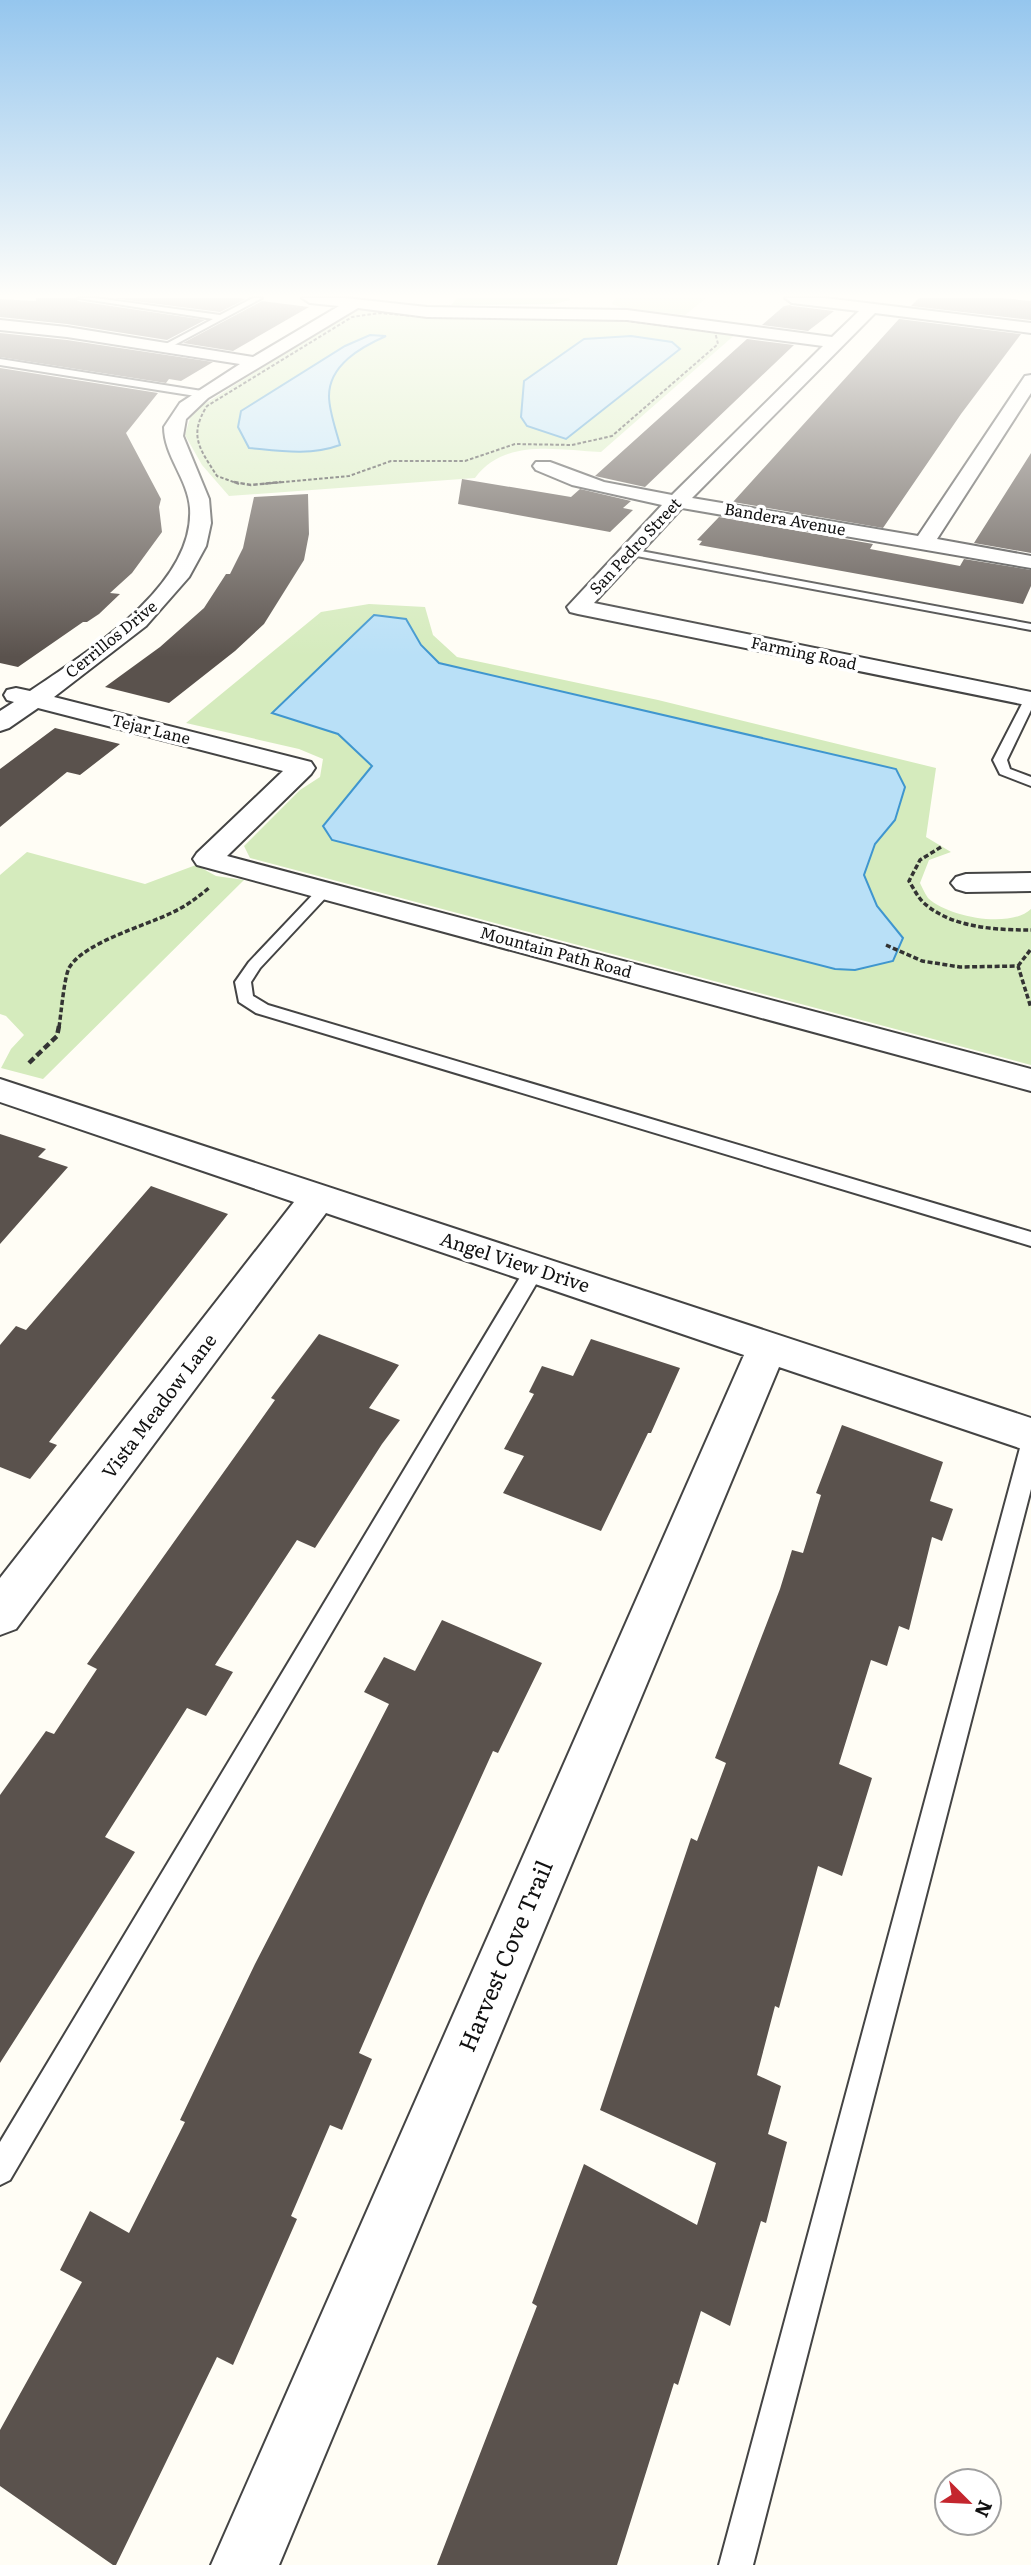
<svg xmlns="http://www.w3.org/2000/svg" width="1031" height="2565" viewBox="0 0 1031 2565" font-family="Literata,serif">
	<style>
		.green { fill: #d5ebbd }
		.forest { fill: #b9dc9c }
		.water { fill: #b9e0f7; stroke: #3f96cf; stroke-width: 2 }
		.building { fill: #5a524d }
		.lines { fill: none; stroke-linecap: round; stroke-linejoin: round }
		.lane-casing { stroke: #444; stroke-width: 4 }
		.street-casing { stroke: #444; stroke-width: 4 }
		.path-far3 { stroke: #333; stroke-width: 2; stroke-dasharray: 3.5 2; stroke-linecap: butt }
		.path-far2 { stroke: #333; stroke-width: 2.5; stroke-dasharray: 4.5 2; stroke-linecap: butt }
		.path-far1 { stroke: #333; stroke-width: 3.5; stroke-dasharray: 5 2.5; stroke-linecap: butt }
		.path { stroke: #333; stroke-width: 4.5; stroke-dasharray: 7 3.5; stroke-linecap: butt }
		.lane { fill: #fff; fill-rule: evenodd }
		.street { fill: #fff; fill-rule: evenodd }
		.labels { text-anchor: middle; stroke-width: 7; stroke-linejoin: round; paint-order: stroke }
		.far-street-label { font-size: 16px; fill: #111; stroke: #fff }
		.street-label { font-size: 19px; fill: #111; stroke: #fff }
		.near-street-label { font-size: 23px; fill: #111; stroke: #fff }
	</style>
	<rect width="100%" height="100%" fill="#fffdf5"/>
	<path class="green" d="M615,298H706L685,315L622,308L612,304Z
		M355,309L425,315L609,316L738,332L601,452C557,450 504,438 475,478L229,496L202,465L185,435L190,418L203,405Z
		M369,604L425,607L433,635L457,657L658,700L936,768L926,837L951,852L929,860L920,883C922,887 925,894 928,898C948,917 1010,929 1031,909V1065L250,858L244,846L300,790L320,777L323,759L299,749L186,723L321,612Z
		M27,852L145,884L196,865L216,876L244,880L43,1079L1,1068L11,1049L24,1035L6,1016L0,1014V875Z"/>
	<path class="forest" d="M457,298H569L570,300L554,304L451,305Z"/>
	<path class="water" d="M370,335L386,336C361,347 329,365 329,396C329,411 336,430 340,445C310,456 280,451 249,448L238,427L241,411L345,346Z
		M631,336L672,342L680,349L566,439L527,426L521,417L524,381L584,339Z
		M374,615L406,619L421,645L439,663L896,769L905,787L895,820L875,844L864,875L877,906L903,938L893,961L855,970L835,969L332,840L323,826L372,766L338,734L272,713Z"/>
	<path class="building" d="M36,298H76L78,301L205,320L167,340L67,324L0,317V299L36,301Z
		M111,298H239L246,299L220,312Z
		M919,298H1003L1031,301V320L911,306Z
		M262,301L309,307L233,351L183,343Z
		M790,305L792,306L834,311L808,331L762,325L784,306Z
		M899,319L1021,334L961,414L883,528L733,502Z
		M0,333L67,340L213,362L181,381L169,379L166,383L0,357Z
		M747,339L794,345L645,487L595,476Z
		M0,368L158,393L126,433L161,499L159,507L162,532L132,573L110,593L120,594L99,614L87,622H83L18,667L0,663Z
		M1031,453V553L974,543Z
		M462,479L571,497L580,489L631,501L623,508L633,510L610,532L458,504Z
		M308,494L309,534L304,560L264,624L235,651L169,703L105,687L160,647L204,608L226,574H230L243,548L254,497Z
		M719,517L873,544L870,549L960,566L964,559L1031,570V586L1023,604L699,545L702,541L697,540Z
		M55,728L120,744L80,775L67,772L0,827V769Z
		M0,1134L46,1149L38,1157L68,1167L0,1244Z
		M151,1186L228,1214L49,1442L57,1445L30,1479L0,1467V1345L16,1326L26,1330Z
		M319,1334L399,1365L369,1408L400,1420L382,1444L315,1548L297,1540L215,1665L233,1672L206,1716L187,1708L105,1837L135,1852L0,2063V1795L46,1731L54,1734L97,1669L87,1664L275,1400L271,1398Z
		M591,1339L680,1368L651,1433H648L601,1531L503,1493L524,1456L504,1449L534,1394L529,1392L542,1366L573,1376Z
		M842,1425L943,1462L930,1501L953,1509L942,1541L932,1537L909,1630L899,1626L887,1666L871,1660L839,1764L872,1778L842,1876L818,1866L779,2008L775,2006L757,2075L781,2086L768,2134L787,2142L766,2223L761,2221L730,2326L701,2311L678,2385L674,2383L617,2565H437L537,2306L532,2303L584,2164L697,2225L716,2163L600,2110L691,1838L697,1841L726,1763L715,1758L780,1589L792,1550L803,1553L821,1495L816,1493Z
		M442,1620L542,1663L498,1753L493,1751L425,1901L359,2053L372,2059L342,2130L330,2125L291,2216L297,2219L233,2365L217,2357L116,2565H113L0,2486V2430L82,2282L60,2270L90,2211L129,2233L185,2122L180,2120L255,1964L389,1704L364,1692L384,1657L415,1671Z"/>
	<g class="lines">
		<g class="lane-casing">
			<path id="lane" d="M78,298H95L220,315L253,298H262L165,350L162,346L213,319Z
				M0,359L202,391L206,394L202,397L0,365Z
				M630,549L1031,624V630L626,554V550Z
				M1026,696H1031V710L1007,760L1010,769L1031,777V786L1000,774L993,760Z
				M325,886L332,890L330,893L260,968L251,982L253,996L268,1005L1031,1232V1246L256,1013L239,1002L235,982L249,962L320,887Z
				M535,1262L542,1264L545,1269L542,1274L10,2180L0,2185V2142L528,1264Z
				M1031,1439V1489L753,2565H719L1020,1448L1024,1442Z"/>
		</g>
		<g class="street-casing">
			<path id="street" d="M302,298H345L427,307L627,310L832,337L859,311L792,303L785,298H825L1031,323V333L875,313L692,498L918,536L1025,376L1031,375V393L937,539L1031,556V568L682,508L594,603L1031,692V706L578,614L570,612L567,607L662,505L572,485L536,470L533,466L536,462H550L604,482L672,495L823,346L627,320L427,317L358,308L208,398L186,419L183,436L209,499L211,523L206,546L189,577L146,626L54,697L311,762L315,768L311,774L227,856L1031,1069V1091L197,865L193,859L197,853L283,771L38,708L9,728L0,731V711L14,702L7,700L4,695L7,690L16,688L30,691C86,653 195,586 190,508C188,479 164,456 164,427L180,403L240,364L67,337L0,330V320L67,327L253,357L339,306L310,303Z
				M1031,873V891L966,892L956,889L951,883L956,877L966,874Z
				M0,1079L1031,1418V1452L779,1367L279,2565H211L744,1355L326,1213L16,1629L0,1635V1578L294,1202L0,1102Z"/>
		</g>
		<path class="path-far3" d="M239,484L217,476C200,449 188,436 207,406L352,317L380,313L425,317L613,319L715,332L718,344L612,436L572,445L515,444L465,461H391L349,476L262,484"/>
		<path class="path-far2" d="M234,482L251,485L281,482"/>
		<path class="path-far1" d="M941,847L920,860L909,881C914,889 918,898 925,904C953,928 996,930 1031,930
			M886,945L922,961L960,967L1018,966L1031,1008
			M1018,966L1031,949
			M59,1027C61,1015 64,978 69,968C83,943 144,926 169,914C185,907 197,898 210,887"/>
		<path class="path" d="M29,1063L57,1036L59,1026"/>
		<use href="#lane" class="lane"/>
		<use href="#street" class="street"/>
	</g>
	<linearGradient id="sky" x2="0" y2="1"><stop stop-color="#95c6ee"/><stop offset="0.45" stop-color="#fffefa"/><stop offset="1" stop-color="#fffefa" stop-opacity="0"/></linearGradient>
	<rect width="1031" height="657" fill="url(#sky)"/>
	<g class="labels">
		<g class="far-street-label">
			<text transform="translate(785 519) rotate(10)" y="6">Bandera Avenue</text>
			<text transform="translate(635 546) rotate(-47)" y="6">San Pedro Street</text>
			<text transform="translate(111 639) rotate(-39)" y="6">Cerrillos Drive</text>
			<text transform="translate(804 653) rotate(12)" y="6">Farming Road</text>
			<text transform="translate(151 729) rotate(14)" y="6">Tejar Lane</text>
			<text transform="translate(556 952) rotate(15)" y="6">Mountain Path Road</text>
		</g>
		<g class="street-label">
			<text transform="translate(515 1262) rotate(18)" y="7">Angel View Drive</text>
			<text transform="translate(159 1406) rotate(-53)" y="7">Vista Meadow Lane</text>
		</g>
		<g class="near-street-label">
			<text transform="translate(506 1956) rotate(-67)" y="8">Harvest Cove Trail</text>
		</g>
	</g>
	<g transform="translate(968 2502) rotate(114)"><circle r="33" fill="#ffffff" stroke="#a0a0a0" stroke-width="2"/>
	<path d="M0-5L12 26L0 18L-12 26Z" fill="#c4262e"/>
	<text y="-10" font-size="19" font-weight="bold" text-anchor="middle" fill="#111111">N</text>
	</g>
</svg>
